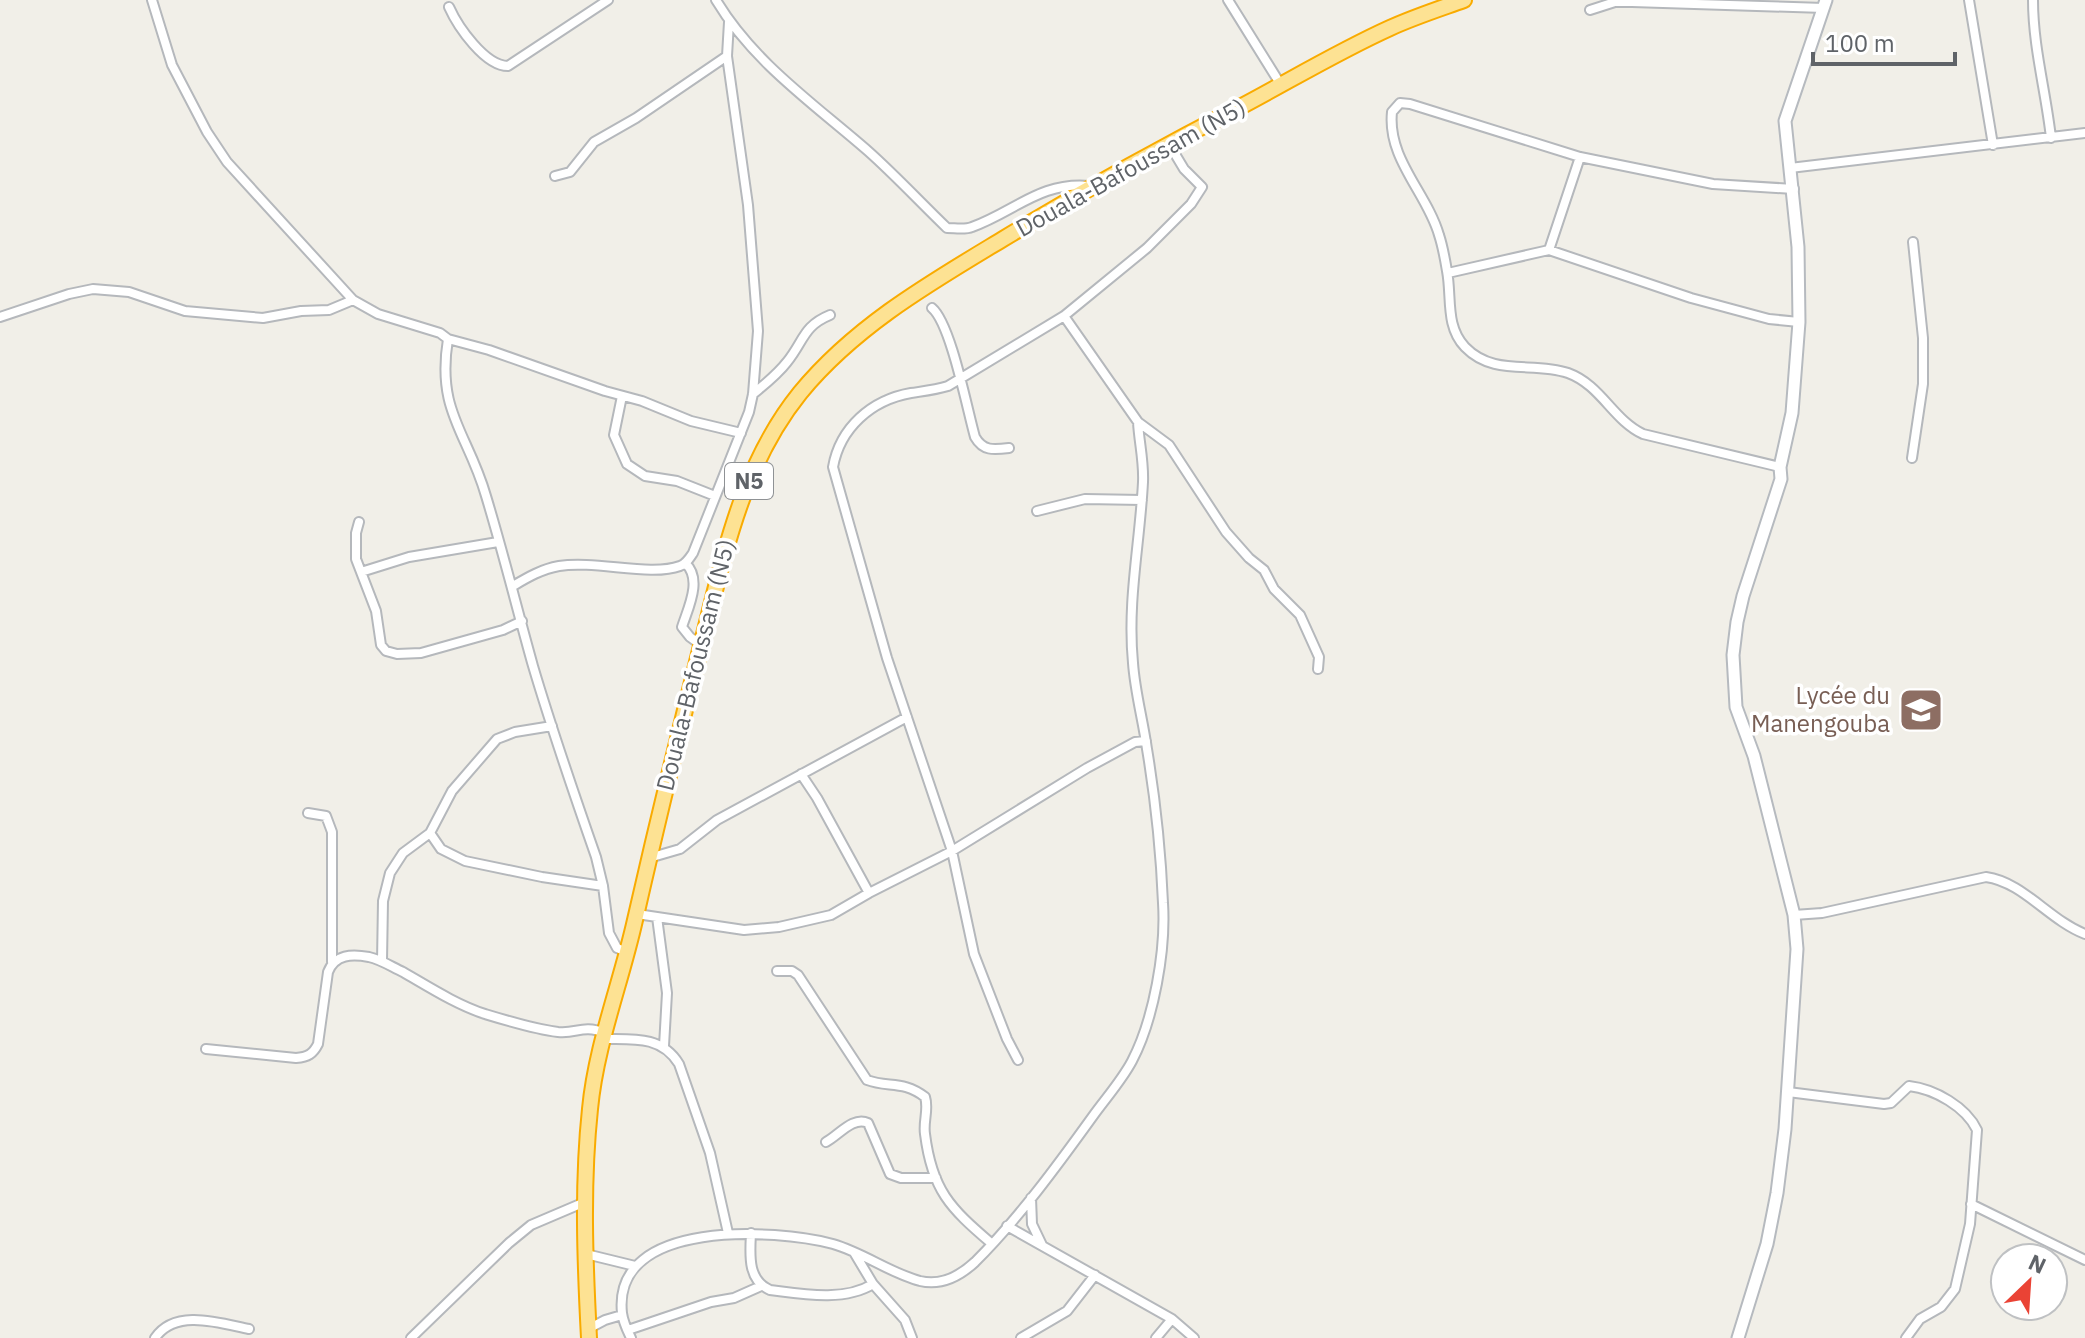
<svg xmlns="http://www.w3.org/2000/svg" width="2085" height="1338" viewBox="0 0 2085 1338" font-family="'IBM Plex Sans',sans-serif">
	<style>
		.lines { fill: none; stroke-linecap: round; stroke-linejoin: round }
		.street-casing { stroke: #b5b8bc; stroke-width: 12 }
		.secondary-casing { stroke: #b6babf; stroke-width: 15 }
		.highway-casing { stroke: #f9ab00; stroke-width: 18 }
		.street { stroke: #fff; stroke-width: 8 }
		.secondary { stroke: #fff; stroke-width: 11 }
		.highway { stroke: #fde293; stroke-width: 14 }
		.labels { text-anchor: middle; stroke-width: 7; stroke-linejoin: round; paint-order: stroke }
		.shield { fill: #fff; stroke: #8f9295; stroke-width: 2 }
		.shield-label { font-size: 22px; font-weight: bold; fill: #5f6368 }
		.street-label { font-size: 24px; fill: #5f6368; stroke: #fff }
		.education-label { font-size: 24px; fill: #785e54; stroke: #fff; text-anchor: end }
	</style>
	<rect width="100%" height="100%" fill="#f1efe8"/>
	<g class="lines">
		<g class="street-casing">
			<path id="street" d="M152,0L172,65L207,132L227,162L353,300L378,314L440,333L448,339C436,412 468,433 486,496C503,552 517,609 533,666C552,730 574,794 596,857L603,886L609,933L617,948L627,952
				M716,0C753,62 814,104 868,151C895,175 921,203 947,228C955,228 965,230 972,227C1014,212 1041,181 1090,186
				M1228,0L1281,85
				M1969,0L1993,145
				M2033,0C2033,47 2046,92 2051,138
				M449,7C458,27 485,66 508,66L608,0
				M1590,10L1615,2H1632L1824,8
				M1790,168L2085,133
				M555,176L570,172L594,142L636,118L727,56
				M1549,250L1580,157
				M1448,273L1549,250L1691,298L1769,319L1799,322
				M932,308C951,324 967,409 975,437C983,451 993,450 1009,448
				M1064,316L1138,422L1169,445L1226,532L1249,558L1264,570L1274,589L1300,615L1319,657L1318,669
				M0,317L69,294L93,289L129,292L185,311L263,318L301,311L329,310L353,300
				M448,339L489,350L605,391L642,401L691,421L741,433
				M753,394C765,384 777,375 787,362C804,341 803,326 830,315
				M622,396L614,435L627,464L645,476L677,481L715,496
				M1912,458L1923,384V338L1913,242
				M1780,467L1643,434C1613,420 1601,385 1568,373C1533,361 1494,377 1465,347C1445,326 1452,297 1447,271C1445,259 1443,247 1439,235C1427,193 1387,159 1392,112L1400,103L1410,104L1580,157L1713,184L1794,189
				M1037,511L1085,499L1142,500
				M359,522L356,533V559L376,611L381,645L386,651L397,654L421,653L503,630L522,621
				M685,563C703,579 688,608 682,627L690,637L701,645
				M361,572L409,557L498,542
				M513,586C528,577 542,569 559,566C596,560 650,577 680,566C686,564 689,559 693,553L749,412L753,394L758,331L748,205L727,56L729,22
				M801,774L817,798L869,893
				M308,813L326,816L332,832V962
				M430,833L441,849L465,861L542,877L603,886
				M649,858L680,849L717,820L907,717
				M637,914L744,930L779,927L831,915L869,893L952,851L1087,768L1135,742L1146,741
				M1794,915L1822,913L1986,877C2023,882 2049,920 2085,934
				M657,917L667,993L664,1046
				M382,961L383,901L390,873L403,853L430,833L452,791L497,739L515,732L552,726
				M777,971H792L798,975L867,1080C888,1088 903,1080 925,1097C929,1109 923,1121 925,1134C932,1190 950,1208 991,1243
				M604,1039C634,1039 662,1036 679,1064L710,1153L728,1233
				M206,1049L296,1058C308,1057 313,1054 318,1044L328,972C335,954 352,954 369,957C382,960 392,967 403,972C429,987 457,1005 485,1014C508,1021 534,1029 558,1032C578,1034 581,1024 606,1033
				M1018,1060L1007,1039L974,954L952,851L887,658L833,467C840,428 871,400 911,393C924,391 935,390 948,386L1064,316L1147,248L1191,204L1202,187L1184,169L1169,144
				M1788,1092L1884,1104L1891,1103L1909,1086C1935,1089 1966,1107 1977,1130L1970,1224L1955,1289L1941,1307L1920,1319L1906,1338
				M826,1142C839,1135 853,1116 868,1123L890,1174L901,1178H936
				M1031,1198L1032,1224L1042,1245
				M1971,1204L2085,1260
				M1007,1226L1172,1319L1194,1338
				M751,1233C750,1254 747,1280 770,1290C802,1294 844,1302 873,1284
				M586,1254L635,1266
				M855,1254L873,1284L905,1320L912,1338
				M588,1329L605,1320L622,1315
				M628,1330L711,1302L734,1298L761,1286
				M155,1338C175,1308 220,1323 249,1329
				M411,1338L509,1243L531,1225L585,1202
				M631,1338C627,1330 623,1321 622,1313C612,1218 776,1229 833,1244C864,1253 890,1273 920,1281C941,1286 960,1276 975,1262C1019,1218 1057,1166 1093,1116C1106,1098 1122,1080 1132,1061C1154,1019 1166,950 1163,903C1161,855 1155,797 1147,749C1143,720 1135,692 1133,663C1127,601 1140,543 1143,482C1144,461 1139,442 1138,422
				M1021,1338L1067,1311L1095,1275
				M1156,1338L1172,1319"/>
		</g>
		<g class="secondary-casing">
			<path id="secondary" d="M1738,1338L1767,1244L1777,1193L1785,1129L1797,949L1794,915L1754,756L1736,707L1733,655L1737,622L1743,596L1781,479L1780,467L1792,413L1799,322L1798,247L1785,121L1826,0"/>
		</g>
		<g class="highway-casing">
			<path id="highway" d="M589,1338C585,1262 582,1184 590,1109C596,1045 621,983 635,920C656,828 678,737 701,646C724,557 741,466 800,393C855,326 930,283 1003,239C1081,192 1160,148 1242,106C1291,80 1339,51 1390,28C1414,17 1439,9 1464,0"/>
		</g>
		<use href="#street" class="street"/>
		<use href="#secondary" class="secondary"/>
		<use href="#highway" class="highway"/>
	</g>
	<defs>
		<g id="school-square" transform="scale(2.3)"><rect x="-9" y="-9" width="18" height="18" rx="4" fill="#8d6e63" stroke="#fff"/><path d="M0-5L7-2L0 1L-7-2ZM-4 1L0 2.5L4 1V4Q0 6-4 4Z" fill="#fff"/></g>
	</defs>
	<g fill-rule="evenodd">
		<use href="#school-square" x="1921" y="710"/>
	</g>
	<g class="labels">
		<rect class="shield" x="725" y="463" width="48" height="36" rx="6"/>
		<g class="shield-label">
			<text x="749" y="489">N5</text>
		</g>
		<g class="street-label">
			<text transform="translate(1131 168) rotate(-29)" y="8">Douala-Bafoussam (N5)</text>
			<text transform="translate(696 665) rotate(-76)" y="8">Douala-Bafoussam (N5)</text>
		</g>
		<g class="education-label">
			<text x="1890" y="704">Lycée du<tspan x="1890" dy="28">Manengouba</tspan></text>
		</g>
	</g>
	<g transform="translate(2029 1282) rotate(25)"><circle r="38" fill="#ffffff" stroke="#bfc1c3" stroke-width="2"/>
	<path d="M0-6L14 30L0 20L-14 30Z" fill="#ea4335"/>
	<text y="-12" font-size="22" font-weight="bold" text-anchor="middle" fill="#5f6368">N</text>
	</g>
	<path d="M1813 52v12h142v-12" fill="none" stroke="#5f6368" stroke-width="4"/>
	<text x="1825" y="52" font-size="24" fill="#5f6368" stroke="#ffffff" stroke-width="6" paint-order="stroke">100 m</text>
</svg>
